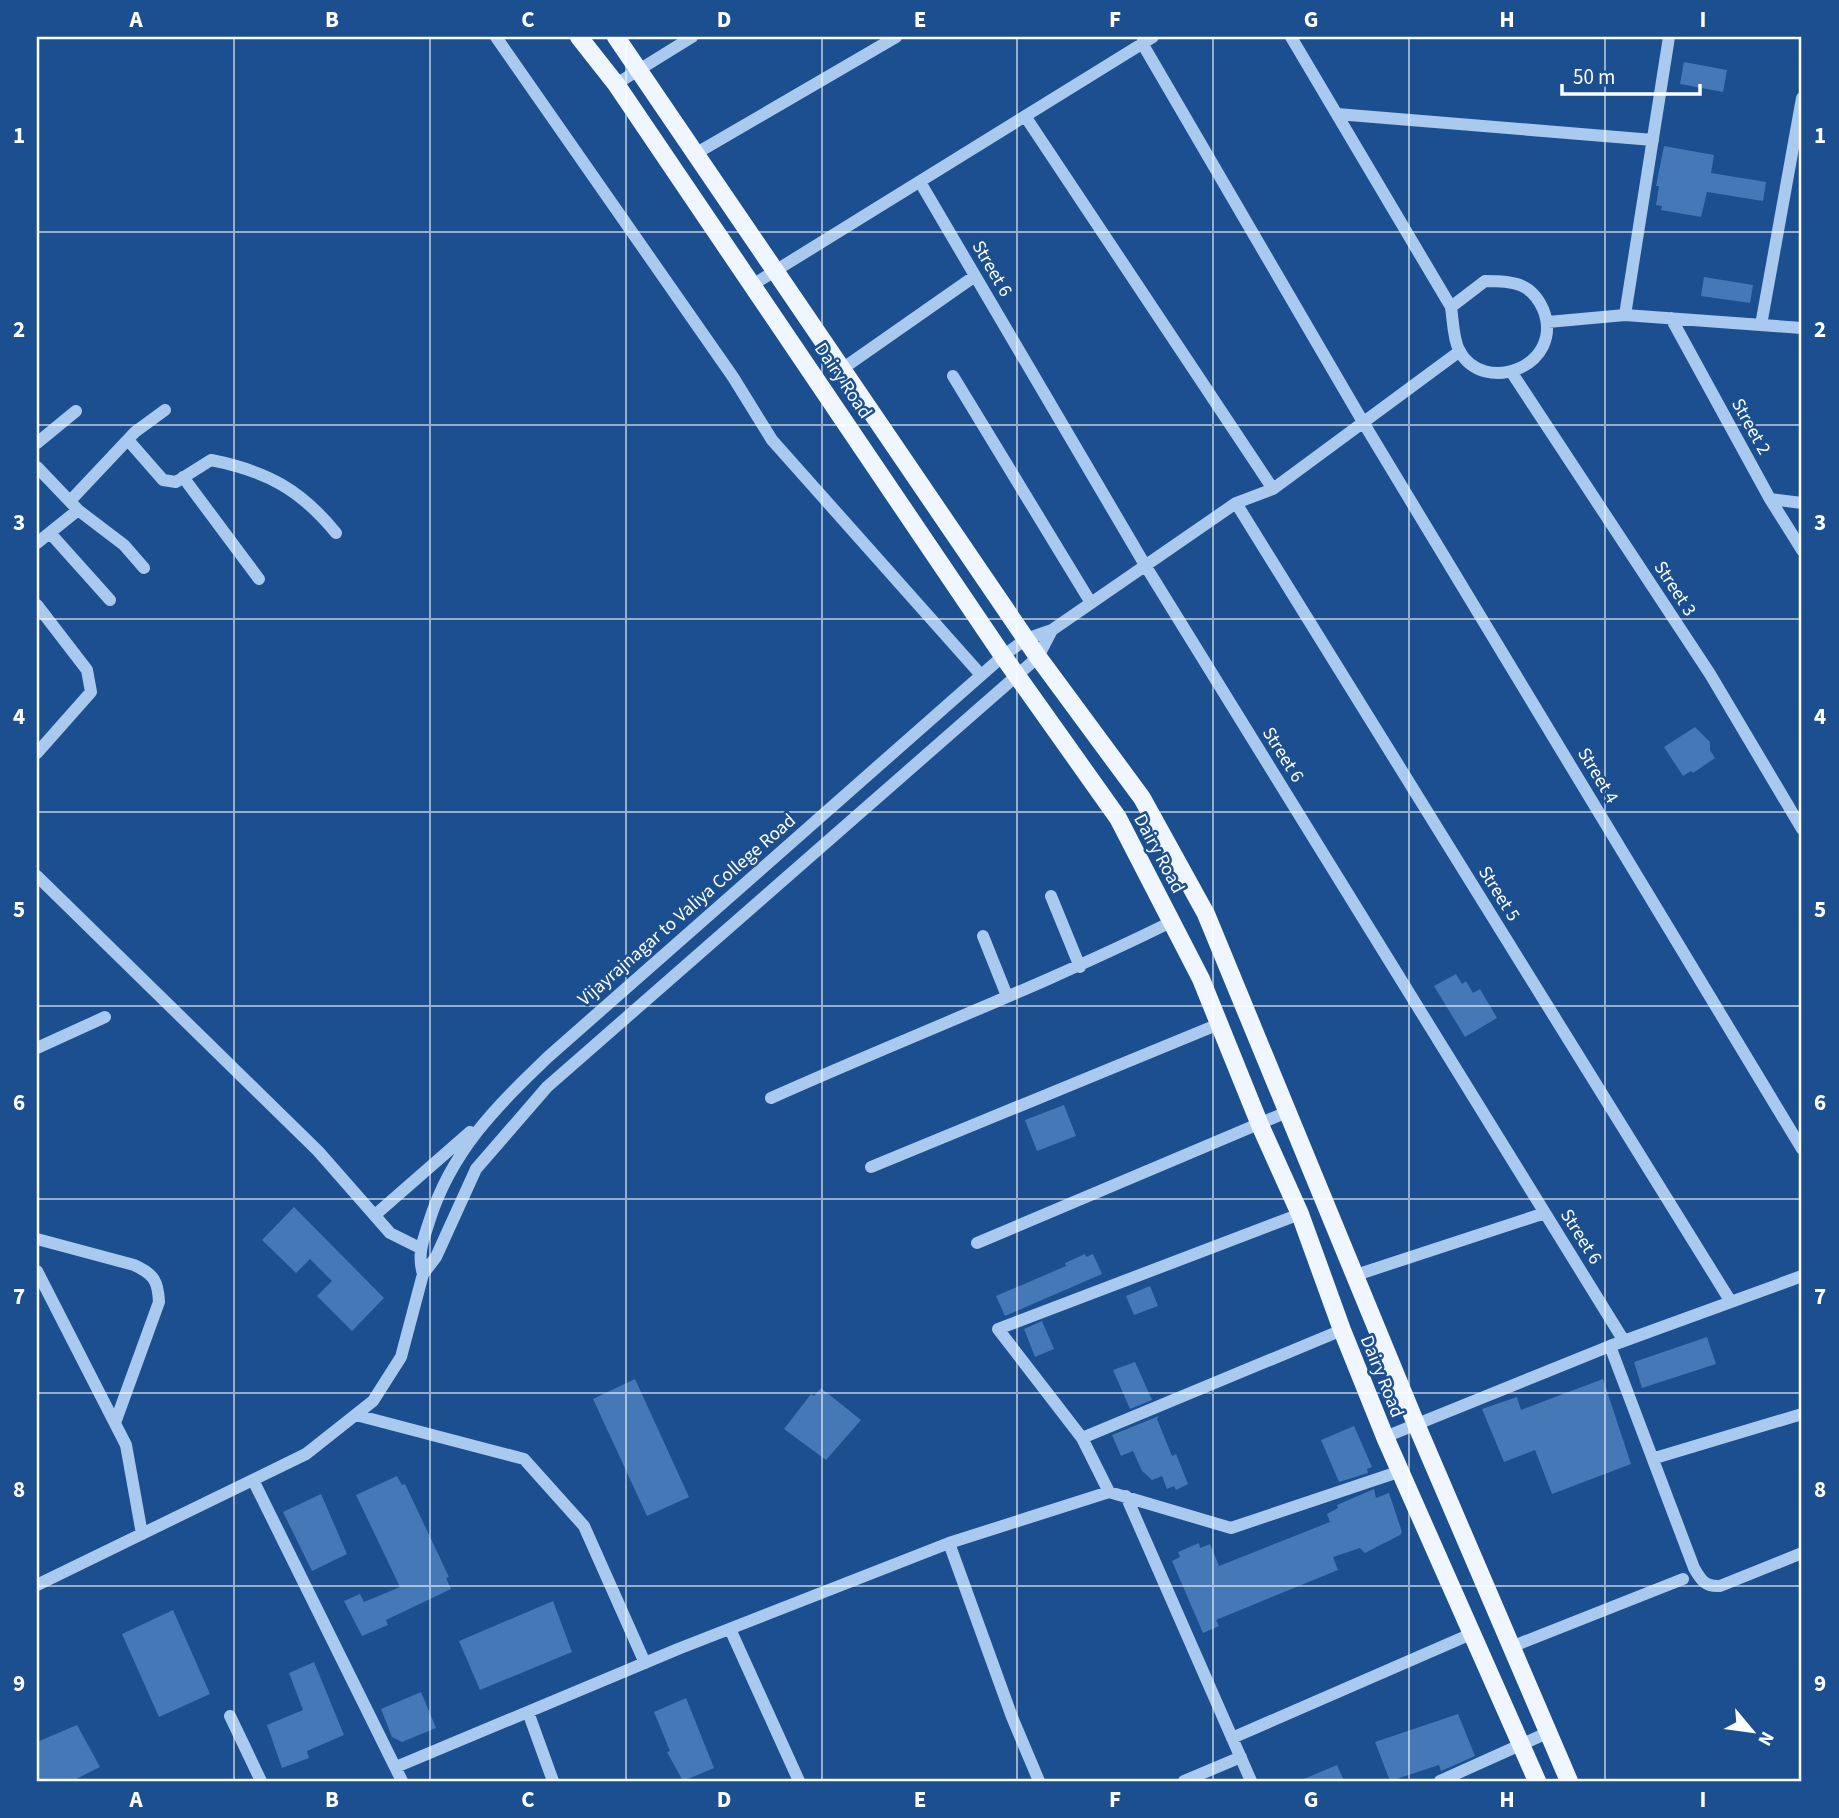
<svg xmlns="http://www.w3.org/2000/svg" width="1839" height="1818" viewBox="0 0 1839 1818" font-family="'Source Sans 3',sans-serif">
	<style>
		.building { fill: #4478b7 }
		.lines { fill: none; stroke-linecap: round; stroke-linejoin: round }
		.minor { stroke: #a9c9ee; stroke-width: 12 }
		.major { stroke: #f0f6ff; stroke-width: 18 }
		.grid { fill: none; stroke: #fff; stroke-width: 2; stroke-opacity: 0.55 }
		.labels { text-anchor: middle; stroke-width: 5; stroke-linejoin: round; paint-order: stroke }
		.street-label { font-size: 19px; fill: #fff; stroke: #1b4f8f }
		.neatline { fill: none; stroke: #fff; stroke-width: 2.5 }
		.grid-label { font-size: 23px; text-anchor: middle; font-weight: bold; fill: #fff }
	</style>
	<rect width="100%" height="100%" fill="#1b4f8f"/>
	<path class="building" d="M1684,62L1727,70L1723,92L1680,84Z
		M1664,146L1714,155L1711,173L1766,182L1763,201L1707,192L1701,217L1661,210L1662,206L1656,205L1659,186H1656Z
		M1704,277L1753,285L1750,303L1701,296Z
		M1695,727L1710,742V750L1715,758L1693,773L1691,771L1683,776L1664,747Z
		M1456,974L1462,984L1466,981L1473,993L1480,989L1497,1018L1465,1037L1434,986Z
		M1064,1105L1076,1136L1037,1151L1025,1120Z
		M294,1207L384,1298L352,1331L317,1296L332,1281L310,1259L296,1273L262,1240Z
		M1085,1254L1086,1257L1093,1254L1102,1274L1005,1316L996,1296L1066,1266L1065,1263Z
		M1150,1286L1158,1306L1134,1315L1126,1296Z
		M1042,1321L1054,1349L1035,1357L1024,1329Z
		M1707,1337L1716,1364L1642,1388L1634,1362Z
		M1135,1362L1152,1400L1130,1409L1113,1370Z
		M635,1379L689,1497L647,1516L593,1399Z
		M1603,1379L1631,1464L1552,1494L1535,1450L1504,1462L1482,1409L1517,1397L1521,1410Z
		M821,1388L861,1420L826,1460L784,1429L811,1394L814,1396Z
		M1159,1416L1157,1419L1172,1456L1176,1454L1188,1484L1176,1490L1174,1486L1167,1489L1162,1476L1152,1480L1142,1471L1133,1451L1121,1456L1112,1435Z
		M1354,1426L1372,1467L1367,1469L1368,1473L1339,1482L1321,1440Z
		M397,1476L402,1485L405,1484L449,1577L446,1578L451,1589L386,1620L388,1625L362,1636L344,1601L360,1594L364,1602L400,1587L356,1495Z
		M1374,1489L1376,1498L1389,1493L1402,1532L1400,1535L1365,1553L1360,1548L1333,1557L1338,1570L1216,1620L1219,1626L1203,1633L1172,1561L1180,1557L1178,1552L1199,1543L1200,1548L1210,1544L1219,1566L1330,1522L1327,1514L1338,1508L1337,1505Z
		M321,1494L347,1554L312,1571L283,1512Z
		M553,1601L572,1652L480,1690L459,1641Z
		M173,1610L210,1694L159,1717L122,1634Z
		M314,1662L344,1735L307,1751L309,1758L282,1768L267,1725L303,1710L289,1673Z
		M421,1692L436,1728L402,1742L392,1737L381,1709Z
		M686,1698L714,1768L683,1781L667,1752L670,1751L654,1712Z
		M1458,1714L1475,1756L1441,1771L1439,1765L1390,1781L1375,1742Z
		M77,1725L100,1767L72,1781H37V1742Z
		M1337,1765L1344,1781H1299Z"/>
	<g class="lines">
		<path class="minor" d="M496,37L733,377L772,440L981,675
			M1291,37L1451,307
			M1142,43L1363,422L1802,1149
			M616,84L692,37
			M1337,114L1653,140
			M1025,116L1273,489
			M695,154L896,37
			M920,182L1145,565L1624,1341
			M1485,281C1512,281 1531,282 1543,309C1566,366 1483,397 1459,350C1453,338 1453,320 1451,307Z
			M754,284L1153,37
			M1625,315L1669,37
			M1671,318L1770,499L1802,550
			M1548,322L1625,315L1802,328
			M1761,325L1802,98
			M842,369L975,276
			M1512,373L1710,674L1802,829
			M953,376L1091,603
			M128,440L163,480L176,482L211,460C267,471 301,490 336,533
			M37,443L76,411
			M37,467L78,510L124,545L144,568
			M183,477L259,579
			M1770,499L1802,503
			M70,501L135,432L165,410
			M1236,503L1731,1302
			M50,533L110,600
			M37,543L78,510
			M37,605L87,670L91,692L37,753
			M37,876L318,1151L390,1233L420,1248
			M1051,896L1080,967
			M983,936L1007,996
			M37,1048L105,1017
			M771,1098C905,1038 1042,986 1173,921
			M871,1167L1219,1024
			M375,1215L470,1132
			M37,1239L134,1265C154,1274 158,1281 159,1302L115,1423
			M977,1243L1287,1112
			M37,1271L126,1445L142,1534
			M423,1274C417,1254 423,1241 429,1222C451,1151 496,1107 548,1057L1003,656L1026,639L1052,630L1236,503L1273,489L1460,351
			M1356,1275L1545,1213
			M1610,1346L1694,1568C1701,1580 1705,1587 1720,1586L1802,1553
			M356,1415L524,1459L584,1526L645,1663
			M1385,1437L1610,1346L1802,1276
			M1082,1438L1342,1330
			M1655,1458L1802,1414
			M253,1480L402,1781
			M1109,1492L1082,1438L998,1329L1300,1214
			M1126,1496L1251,1781
			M949,1543L1012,1717L1039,1781
			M37,1585L306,1454L373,1401L401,1357L423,1274L436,1257L476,1169L547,1087L1038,657L1052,630
			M730,1629L799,1781
			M1511,1647L1683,1579
			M528,1712L553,1781
			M230,1716L261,1781
			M1232,1738L1471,1634
			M396,1767L678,1649L949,1543L1109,1492L1231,1528L1401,1471
			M1184,1781L1241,1757
			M1440,1781L1547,1733"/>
		<path class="major" d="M579,37L616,84L1003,656L1118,818L1201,979L1260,1125L1300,1214L1342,1330L1385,1437L1537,1781
			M616,37L1038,657L1142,798L1206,914L1416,1424L1569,1781"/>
	</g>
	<path class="grid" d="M234,37V1781M430,37V1781M626,37V1781M822,37V1781M1017,37V1781M1213,37V1781M1409,37V1781M1605,37V1781M37,232H1802M37,425H1802M37,619H1802M37,812H1802M37,1006H1802M37,1199H1802M37,1393H1802M37,1586H1802"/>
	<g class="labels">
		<g class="street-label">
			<text transform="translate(993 268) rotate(60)" y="7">Street 6</text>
			<text transform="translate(844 380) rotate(56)" y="7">Dairy Road</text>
			<text transform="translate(1752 426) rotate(61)" y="7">Street 2</text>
			<text transform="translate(1676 588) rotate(57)" y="7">Street 3</text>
			<text transform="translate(1284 754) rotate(58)" y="7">Street 6</text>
			<text transform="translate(1599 775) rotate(59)" y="7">Street 4</text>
			<text transform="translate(1160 853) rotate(62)" y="7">Dairy Road</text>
			<text transform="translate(1500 893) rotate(58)" y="7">Street 5</text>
			<text transform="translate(686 909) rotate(-41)" y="7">Vijayrajnagar to Valiya College Road</text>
			<text transform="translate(1582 1236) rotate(58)" y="7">Street 6</text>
			<text transform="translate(1383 1376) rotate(68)" y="7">Dairy Road</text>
		</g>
	</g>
	<rect width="1839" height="1818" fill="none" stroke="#1b4f8f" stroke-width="77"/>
	<g transform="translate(1752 1731) rotate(119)" stroke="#1b4f8f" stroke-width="5" paint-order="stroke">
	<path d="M0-5L12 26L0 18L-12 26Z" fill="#ffffff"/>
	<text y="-10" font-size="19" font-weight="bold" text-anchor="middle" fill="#ffffff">N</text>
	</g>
	<path d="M1562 84v10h138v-10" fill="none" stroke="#ffffff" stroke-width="3.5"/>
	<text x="1573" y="84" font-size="21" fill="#ffffff" stroke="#1b4f8f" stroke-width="5" paint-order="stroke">50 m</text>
	<rect x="38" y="38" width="1762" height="1742" class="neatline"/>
	<g class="grid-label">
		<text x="136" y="27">A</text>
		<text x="332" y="27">B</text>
		<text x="528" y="27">C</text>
		<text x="724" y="27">D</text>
		<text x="920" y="27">E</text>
		<text x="1115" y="27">F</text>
		<text x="1311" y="27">G</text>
		<text x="1507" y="27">H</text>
		<text x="1703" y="27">I</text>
		<text x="19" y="143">1</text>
		<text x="1820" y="143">1</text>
		<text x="19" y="337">2</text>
		<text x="1820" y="337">2</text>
		<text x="19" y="530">3</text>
		<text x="1820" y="530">3</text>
		<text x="19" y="724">4</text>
		<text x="1820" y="724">4</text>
		<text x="19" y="917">5</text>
		<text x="1820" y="917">5</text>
		<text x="19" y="1110">6</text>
		<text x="1820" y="1110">6</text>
		<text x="19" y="1304">7</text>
		<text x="1820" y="1304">7</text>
		<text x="19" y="1497">8</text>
		<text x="1820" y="1497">8</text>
		<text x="19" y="1691">9</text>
		<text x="1820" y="1691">9</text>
		<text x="136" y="1807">A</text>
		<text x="332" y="1807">B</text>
		<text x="528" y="1807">C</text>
		<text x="724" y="1807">D</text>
		<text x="920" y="1807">E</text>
		<text x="1115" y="1807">F</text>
		<text x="1311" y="1807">G</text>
		<text x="1507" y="1807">H</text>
		<text x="1703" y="1807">I</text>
	</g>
</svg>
